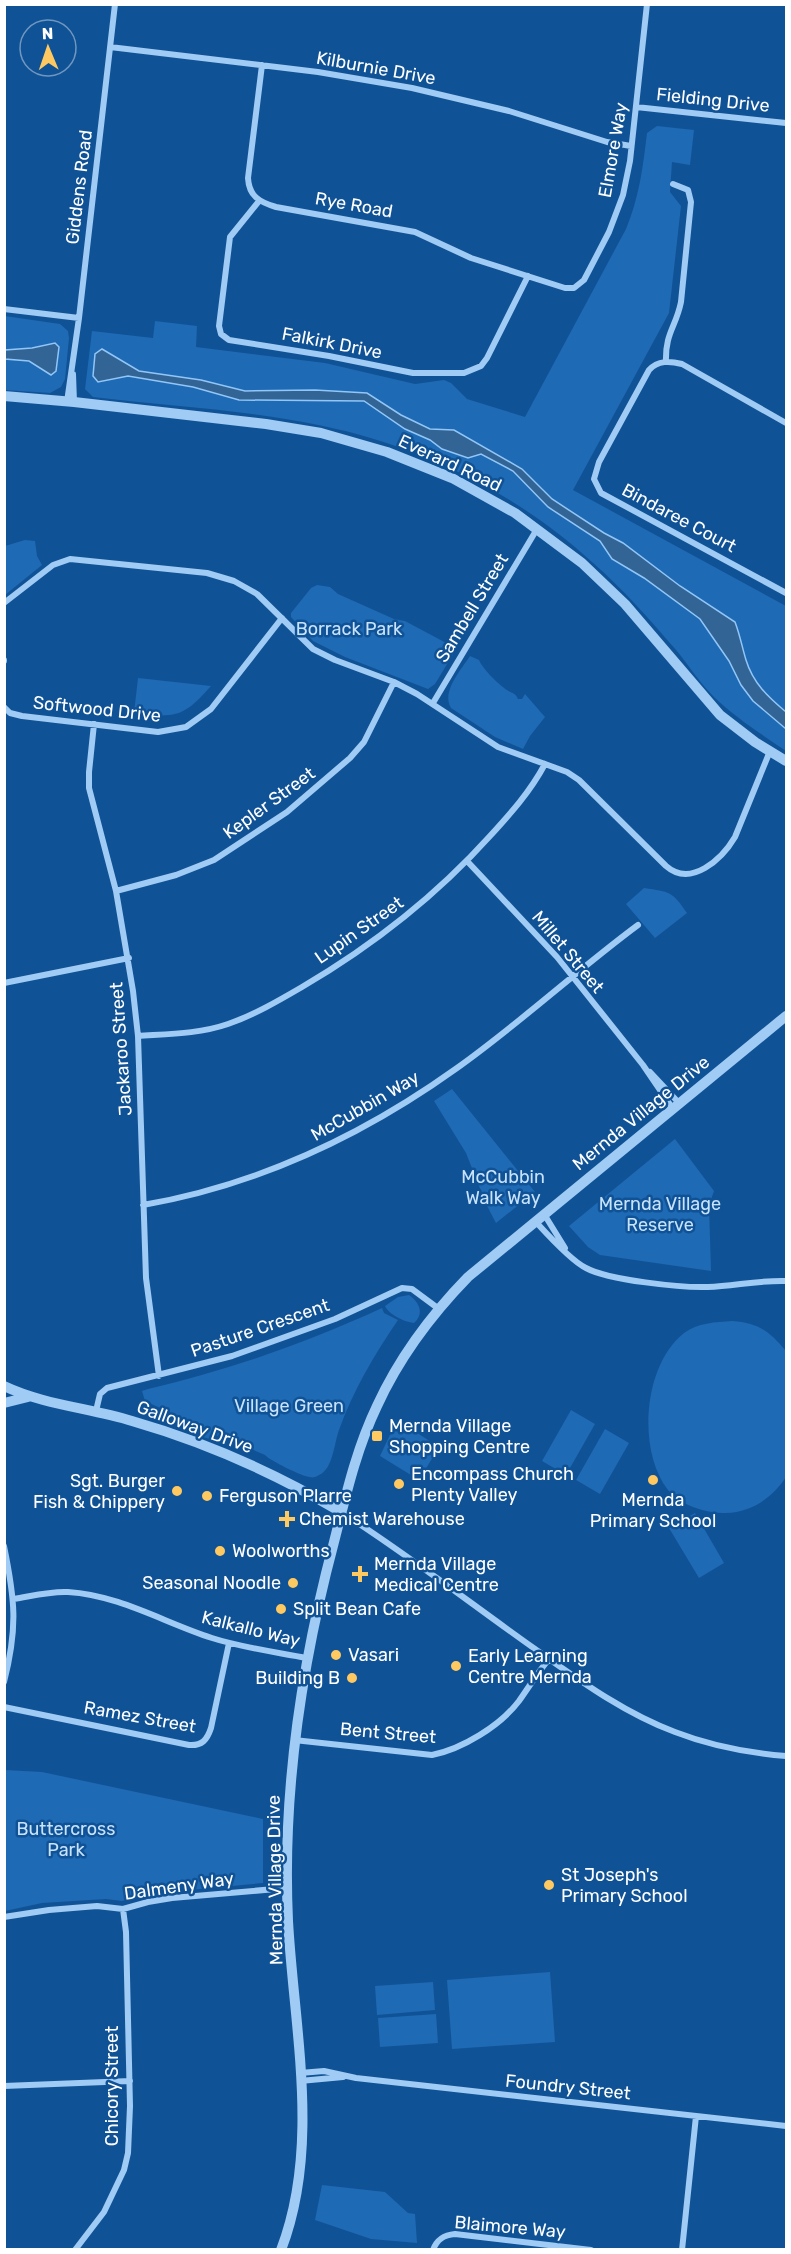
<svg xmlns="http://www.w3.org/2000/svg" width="791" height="2254" viewBox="0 0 791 2254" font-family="Rubik,sans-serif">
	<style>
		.green { fill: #1f6ab4 }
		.water { fill: #336496; stroke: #91c6f7; stroke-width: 1.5 }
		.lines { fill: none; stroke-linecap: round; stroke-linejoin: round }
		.minor { stroke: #9fcbf4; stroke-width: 6 }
		.tertiary { stroke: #9fcbf4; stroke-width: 10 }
		.poi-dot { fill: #ffc962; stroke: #105296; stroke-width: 2 }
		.labels { text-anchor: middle; stroke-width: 5; stroke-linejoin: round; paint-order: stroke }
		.street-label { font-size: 18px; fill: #fff; stroke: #105296 }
		.park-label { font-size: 18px; fill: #c8e3fe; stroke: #105296 }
		.poi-label { font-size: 18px; fill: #fff; stroke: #105296; text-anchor: start }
	</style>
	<rect width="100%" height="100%" fill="#105296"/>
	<path class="green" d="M657,126L694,130L690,165L672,162L670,192L681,206L669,313L573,490L786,606V751C761,734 736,718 714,697C700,683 689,666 677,651C650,620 623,589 592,562C518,494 421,446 323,426C248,410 169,406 93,397L85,389L92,331L153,338L155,321L197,326L196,347L325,363L415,384L444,380L451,383L467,399L525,417L626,229C639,198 643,167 647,133Z
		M5,316L60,324L68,331L69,338L65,379L61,387L50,393L5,390Z
		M25,540L35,541L37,556L42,565L5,595V546Z
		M317,585L330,587L338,594L394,619L405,621L450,645L455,651L435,684L428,689L345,657L313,641L291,617V613L311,588Z
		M470,656L479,660C482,668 499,685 507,690C513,694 515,692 518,699H522L525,694L545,717L530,736L523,749L495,737L451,708C441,692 461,670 470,656Z
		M138,678L211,686C183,718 175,718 134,713Z
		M644,888C670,892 672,891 687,913L655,938L626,904Z
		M452,1089L535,1192L496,1223L486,1204L466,1153L434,1101Z
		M675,1139L714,1191L709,1205L711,1271L600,1255L588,1247L569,1226Z
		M409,1295C419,1302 425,1313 414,1323C405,1322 389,1315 385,1306L398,1297Z
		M382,1308L384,1313L398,1320C374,1355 353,1391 339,1430C334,1444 333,1469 319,1475C316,1477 313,1478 310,1477C303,1477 269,1460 265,1455L219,1435L210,1439L192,1434L195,1424L145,1401L142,1391L148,1389C229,1370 306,1343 382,1308Z
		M732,1321C759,1323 769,1331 786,1351V1477C772,1498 752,1512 726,1513C706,1513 681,1506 668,1490C637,1451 643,1365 684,1333C697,1323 716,1322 732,1321Z
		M571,1410L595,1424L566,1475L542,1461Z
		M397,1420L439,1447L419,1480L380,1456Z
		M605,1429L629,1443L600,1494L576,1480Z
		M695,1513L724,1563L699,1578L669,1528Z
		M5,1770L42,1772L263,1819V1883L146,1894L122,1901L106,1899L42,1903L5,1911Z
		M550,1972L555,2042L452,2049L447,1980Z
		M433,1982L435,2010L377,2015L375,1986Z
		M436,2014L438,2043L380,2047L378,2018Z
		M322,2185L385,2192L408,2213L415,2214L417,2243L371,2239L315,2220Z"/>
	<path class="water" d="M55,343L59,347L56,371L51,375L29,361L5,359V350L32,348Z
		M102,349L139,371L201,380L245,391L315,390L367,393L401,415L430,429L454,430L522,469L552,499L604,533L623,543L680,586L735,622C740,635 742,647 746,660C753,683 768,697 786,712V729L753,701L741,685L729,661L700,619L644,578L612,559L600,541L548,507L513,471L481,454L468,458L442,449L430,440L405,429L364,401L239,400L193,387L128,376L98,382L93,376L95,354Z"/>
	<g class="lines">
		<path class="minor" d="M110,47L318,72L412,88L509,111L607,142L631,146
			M262,65L248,178C249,196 259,202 276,207L415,232L471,258L565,288H574L584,280L609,232L623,195L630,161L647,4
			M636,107L786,123
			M259,201L230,237L219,326L221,334L229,340L329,356L413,373H464L481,366L487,358L528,276
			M4,309L79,318
			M666,362C665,333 676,327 681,302L691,202L688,190L673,184
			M73,374L74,402
			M67,402L79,318L115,4
			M786,423L682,364C670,361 658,360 649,370L599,462L594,479L601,493L786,593
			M4,603L53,565L70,559L207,573L234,581L257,594L313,649L335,660L394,682L417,694L498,747L567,772L579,780L666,866C691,888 722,859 735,837L770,751
			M4,660V661
			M433,703L537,529
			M4,707L10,713L22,716L158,732L186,727L211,709L282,618
			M94,724L89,772V788L116,891L133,991L138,1036L146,1278L159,1376
			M467,861L557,957L643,1065L673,1109
			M116,891L176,875L214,860L287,812L350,758L364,742L394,682
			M4,983L129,958
			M138,1036C168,1034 199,1034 228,1024C254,1015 278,1001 302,987C372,946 435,897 490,836C511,813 530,792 545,764
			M650,1072L679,1103
			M143,1205C258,1185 362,1136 457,1068C519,1024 576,971 638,925
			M544,1214L565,1248
			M535,1221C547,1234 571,1261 586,1268C608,1280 682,1288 708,1287C734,1286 760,1280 786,1281
			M96,1411L100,1394L107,1388L232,1356L335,1319L402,1288L412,1289L439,1309
			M341,1512C407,1554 470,1603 535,1649C579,1680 624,1713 675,1732C711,1746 749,1753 786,1756
			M4,1546C15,1600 18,1627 4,1682
			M14,1599C32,1596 50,1591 68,1592C119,1595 165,1623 212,1638C243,1648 276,1652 307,1658
			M4,1707L189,1745C202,1746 207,1740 211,1728L229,1643
			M294,1740L432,1755C462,1749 500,1726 519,1701C529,1687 538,1672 549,1659
			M4,1917L49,1910L97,1906L123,1909L148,1902L172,1898L287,1888
			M300,2073L324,2071L356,2078L786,2126
			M300,2081L343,2077
			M4,2086L130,2081
			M75,2250L104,2212L124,2170L128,2153L130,2106L126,1932L123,1909
			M433,2250C437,2239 444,2235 455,2234L591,2250
			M682,2250L696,2116"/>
		<path class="tertiary" d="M4,396L74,402L266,424L321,433L387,452L452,478L515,513L582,563L625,604L720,715L755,742L786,761
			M4,1386C44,1405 90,1408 132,1421C205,1442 275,1473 341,1512
			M4,1403L28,1397
			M281,2250C321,2146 294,2029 288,1921C282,1792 301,1666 334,1542C346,1495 356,1450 377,1406C399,1358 431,1315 468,1277L786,1016"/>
	</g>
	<g class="poi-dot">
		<rect x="371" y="1430" width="12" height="12" rx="3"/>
		<circle cx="653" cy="1480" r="6"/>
		<circle cx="399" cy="1484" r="6"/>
		<circle cx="177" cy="1491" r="6"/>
		<circle cx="207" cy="1496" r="6"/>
		<path d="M284 1510h6v6h6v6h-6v6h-6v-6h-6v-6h6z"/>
		<circle cx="220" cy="1551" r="6"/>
		<path d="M357 1565h6v6h6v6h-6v6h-6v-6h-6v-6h6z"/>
		<circle cx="293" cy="1583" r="6"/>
		<circle cx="281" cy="1609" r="6"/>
		<circle cx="336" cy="1655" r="6"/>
		<circle cx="456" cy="1666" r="6"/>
		<circle cx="352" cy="1678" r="6"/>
		<circle cx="549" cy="1885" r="6"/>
	</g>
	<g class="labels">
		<g class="street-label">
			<text transform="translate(376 68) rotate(10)" y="6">Kilburnie Drive</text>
			<text transform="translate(713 100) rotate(6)" y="6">Fielding Drive</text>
			<text transform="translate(613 150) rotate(-80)" y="6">Elmore Way</text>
			<text transform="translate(79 187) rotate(-83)" y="6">Giddens Road</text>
			<text transform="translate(354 205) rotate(10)" y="6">Rye Road</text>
			<text transform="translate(332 343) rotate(11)" y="6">Falkirk Drive</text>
			<text transform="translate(450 463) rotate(25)" y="6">Everard Road</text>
			<text transform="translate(679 518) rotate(28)" y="6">Bindaree Court</text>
			<text transform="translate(472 608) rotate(-59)" y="6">Sambell Street</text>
			<text transform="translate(97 709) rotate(6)" y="6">Softwood Drive</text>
			<text transform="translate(269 803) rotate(-36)" y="6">Kepler Street</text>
			<text transform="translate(359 930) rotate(-35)" y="6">Lupin Street</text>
			<text transform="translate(568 952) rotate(50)" y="6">Millet Street</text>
			<text transform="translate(121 1049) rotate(-94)" y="6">Jackaroo Street</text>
			<text transform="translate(365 1106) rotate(-30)" y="6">McCubbin Way</text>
			<text transform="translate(641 1113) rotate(-39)" y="6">Mernda Village Drive</text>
			<text transform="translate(260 1328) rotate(-19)" y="6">Pasture Crescent</text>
			<text transform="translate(195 1427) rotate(20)" y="6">Galloway Drive</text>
			<text transform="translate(251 1629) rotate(14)" y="6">Kalkallo Way</text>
			<text transform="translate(140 1717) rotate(10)" y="6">Ramez Street</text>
			<text transform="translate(388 1733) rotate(5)" y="6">Bent Street</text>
			<text transform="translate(275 1880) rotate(-91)" y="6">Mernda Village Drive</text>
			<text transform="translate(179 1886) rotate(-8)" y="6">Dalmeny Way</text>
			<text transform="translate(112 2086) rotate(-90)" y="6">Chicory Street</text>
			<text transform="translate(568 2087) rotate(6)" y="6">Foundry Street</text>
			<text transform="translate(510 2227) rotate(5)" y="6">Blaimore Way</text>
		</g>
		<g class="park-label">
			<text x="349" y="635">Borrack Park</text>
			<text x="503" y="1183">McCubbin<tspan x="503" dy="21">Walk Way</tspan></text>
			<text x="660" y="1210">Mernda Village<tspan x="660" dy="21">Reserve</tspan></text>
			<text x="289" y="1412">Village Green</text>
			<text x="66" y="1835">Buttercross<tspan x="66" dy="21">Park</tspan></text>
		</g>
		<g class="poi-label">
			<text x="389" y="1432">Mernda Village<tspan x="389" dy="21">Shopping Centre</tspan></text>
			<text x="411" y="1480">Encompass Church<tspan x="411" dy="21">Plenty Valley</tspan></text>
			<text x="165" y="1487" text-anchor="end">Sgt. Burger<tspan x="165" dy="21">Fish &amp; Chippery</tspan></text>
			<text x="219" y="1502">Ferguson Plarre</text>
			<text x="653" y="1506" text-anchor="middle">Mernda<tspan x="653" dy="21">Primary School</tspan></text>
			<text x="299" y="1525">Chemist Warehouse</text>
			<text x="232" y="1557">Woolworths</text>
			<text x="374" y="1570">Mernda Village<tspan x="374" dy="21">Medical Centre</tspan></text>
			<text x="281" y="1589" text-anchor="end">Seasonal Noodle</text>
			<text x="293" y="1615">Split Bean Cafe</text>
			<text x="348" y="1661">Vasari</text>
			<text x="468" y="1662">Early Learning<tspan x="468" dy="21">Centre Mernda</tspan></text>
			<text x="340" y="1684" text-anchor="end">Building B</text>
			<text x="561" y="1881">St Joseph's<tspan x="561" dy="21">Primary School</tspan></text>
		</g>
	</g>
	<rect width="791" height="2254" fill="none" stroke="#ffffff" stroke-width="12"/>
	<g transform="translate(48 48) rotate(358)"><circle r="28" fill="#105296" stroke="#7097c0" stroke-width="1.5"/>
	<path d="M0-4.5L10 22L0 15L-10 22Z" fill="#ffc962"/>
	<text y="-9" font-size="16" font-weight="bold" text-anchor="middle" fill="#ffffff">N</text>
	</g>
</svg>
